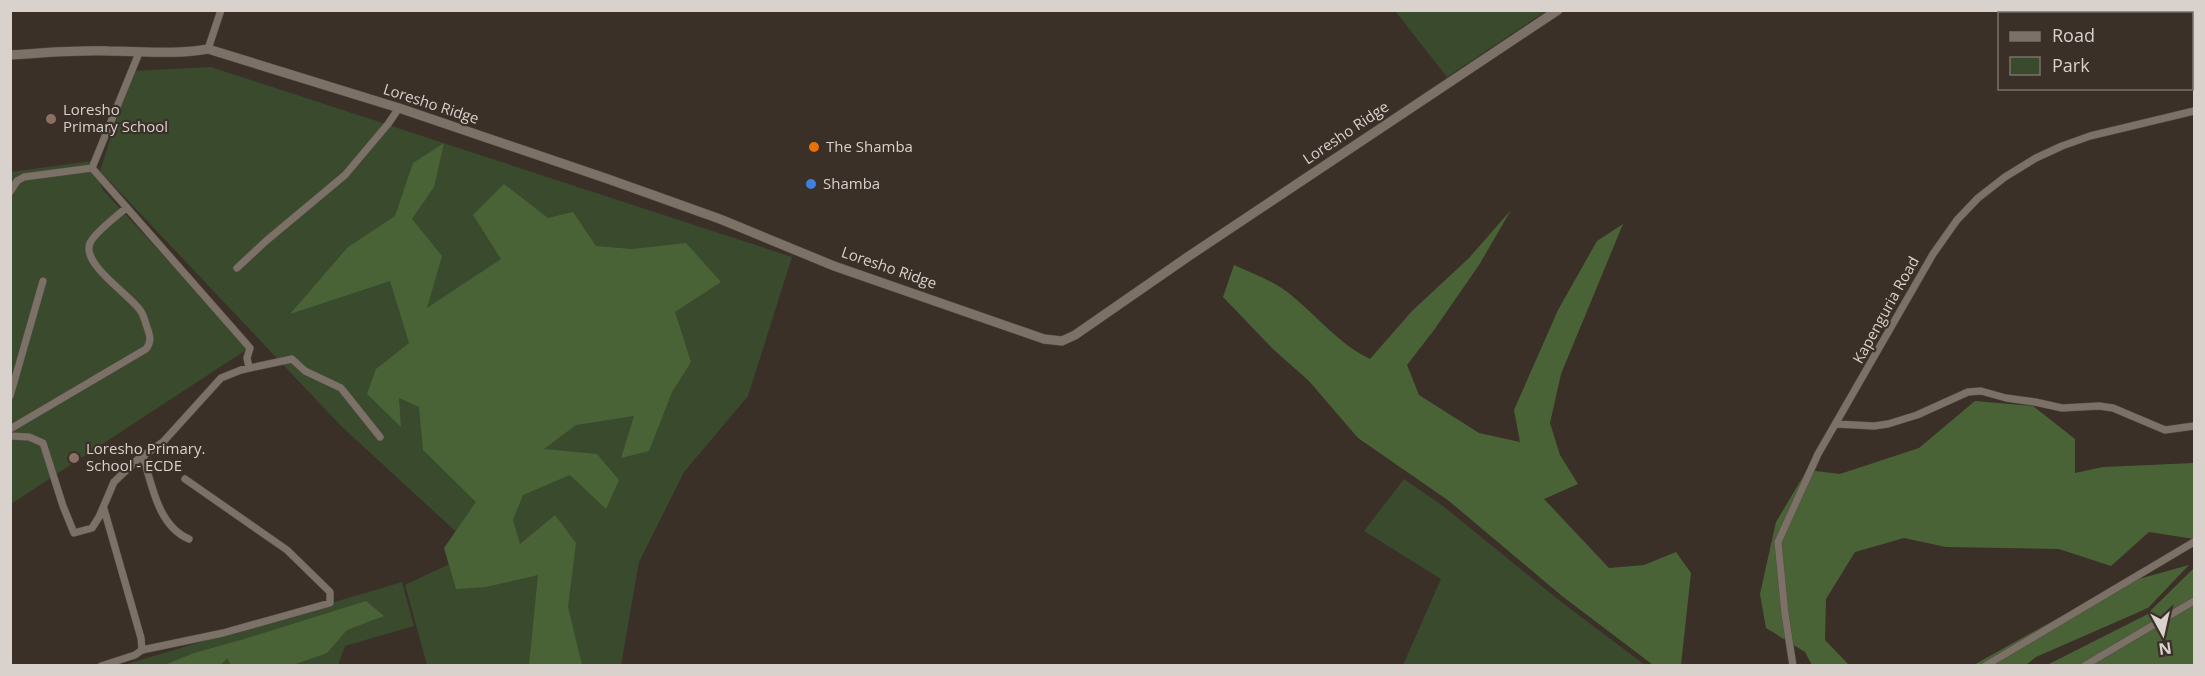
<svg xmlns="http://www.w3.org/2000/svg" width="2205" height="676" viewBox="0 0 2205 676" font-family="'Open Sans',sans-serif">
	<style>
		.green { fill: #394a2d }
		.forest { fill: #496336 }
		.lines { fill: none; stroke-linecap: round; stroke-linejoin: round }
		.street-casing { stroke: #554c45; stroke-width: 8 }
		.secondary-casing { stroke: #554c45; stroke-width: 10 }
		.street { stroke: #7c7167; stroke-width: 7 }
		.secondary { stroke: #7c7167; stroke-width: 9 }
		.education-dot { fill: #8d6e63; stroke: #3b3028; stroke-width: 2 }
		.food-dot { fill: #e8710a; stroke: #3b3028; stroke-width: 2 }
		.shop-dot { fill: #3f7fe0; stroke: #3b3028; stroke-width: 2 }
		.labels { text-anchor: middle; stroke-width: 4.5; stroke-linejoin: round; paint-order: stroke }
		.street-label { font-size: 15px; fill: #d8d1cc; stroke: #3b3028 }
		.poi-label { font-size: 15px; fill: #d8d1cc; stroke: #3b3028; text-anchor: start }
	</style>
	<rect width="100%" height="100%" fill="#3b3028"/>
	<path class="green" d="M1395,11H1546L1447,77Z
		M211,67L792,257L748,396L684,472L639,562L621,665H427L405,585L477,551L341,426L100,171L132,71Z
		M91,161L103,190L249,348L11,504V172Z
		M1404,479L1443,506L1560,601L1645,665H1403L1441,579L1364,531Z
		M402,582L414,626L345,646L338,665L120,666Z"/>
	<path class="forest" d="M444,143L434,187L412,219L442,256L427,308L501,259L473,215L504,184L548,218L573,212L596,246L632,249L686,243L721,282L675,312L691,362L672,392L649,451L621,458L634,416L576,425L544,449L597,454L619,480L606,509L570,475L523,495L513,520L520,544L555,515L576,543L568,607L582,665H529L538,575L486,587L456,589L444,548L476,502L423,450L419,407L399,398L401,427L367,394L376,369L409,343L390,281L290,314L348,247L395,216L413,163Z
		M1511,210L1479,265L1434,330L1407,365L1419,395L1479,433L1520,442L1514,410L1558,310L1597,241L1623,224L1561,374L1550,423L1560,455L1578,484L1544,499L1609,568L1644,565L1676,552L1691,573L1681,665H1653L1562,596L1449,501L1358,438L1309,381L1274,350L1223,297L1234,265C1254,274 1274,281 1291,295C1318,317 1339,344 1370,359L1412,311L1469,258Z
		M1975,401L2033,406L2075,439V473L2103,467L2194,463V539L2149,532L2111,566L2059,549L1946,547L1904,538L1855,552L1826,599L1825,640L1849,665H1812L1805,652L1766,628L1760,594L1776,522L1807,470L1840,474L1919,448Z
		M2189,565L2148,608L2036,657L2026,665L1972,666L2117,585Z
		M2194,568V665L2045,666L2146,615Z
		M366,601L384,616L347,630L327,653L293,665H231L227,658L221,665H164L194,653L244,639Z"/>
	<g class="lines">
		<g class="street-casing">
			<path id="street" d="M208,49L221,10
				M139,53L92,168L250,348L247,358L249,367
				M10,192L17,181L24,177L92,168
				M237,268L266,241L345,175L388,124L399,108
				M10,396L43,281
				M1836,424L1874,426L1888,424L1917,415L1968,392L1981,391L2006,398L2035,402L2062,408L2099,406L2113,408L2165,430L2194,426
				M10,429L146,349C152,341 150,336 147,327C145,322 144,315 140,310C129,294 81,264 90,243C95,232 117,216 126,208
				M10,436L29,437L43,443L63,506L74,533L92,528L99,517L114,482L137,460L163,442L221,378L241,370L292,359L305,371L341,388L380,437
				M143,456C152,485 158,526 189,539
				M142,650L223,633L330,603V592L287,550L185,479
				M101,666L135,655L142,650L141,638L104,509
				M1793,666L1785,614L1778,542L1818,454L1933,254L1957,220L1978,198L2005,177L2036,158L2062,146L2090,136L2194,111
				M1985,666L2194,542
				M2084,666L2194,601"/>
		</g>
		<g class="secondary-casing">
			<path id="secondary" d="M10,55C43,53 76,50 109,51C143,51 175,55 208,49L399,108L608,179L720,219L834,266L1044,339L1062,341L1075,335L1189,256L1558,10"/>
		</g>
		<use href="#street" class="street"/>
		<use href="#secondary" class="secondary"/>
	</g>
	<g class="education-dot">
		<circle cx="51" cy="119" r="6"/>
		<circle cx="74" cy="458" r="6"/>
	</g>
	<circle class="food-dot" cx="814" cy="147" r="6"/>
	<circle class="shop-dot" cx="811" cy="184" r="6"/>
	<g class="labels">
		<g class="street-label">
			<text transform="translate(431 104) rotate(18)" y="5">Loresho Ridge</text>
			<text transform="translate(1346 133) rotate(-34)" y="5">Loresho Ridge</text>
			<text transform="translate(889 268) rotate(19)" y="5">Loresho Ridge</text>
			<text transform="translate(1886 310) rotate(-61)" y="5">Kapenguria Road</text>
		</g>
		<g class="poi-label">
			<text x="63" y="115">Loresho<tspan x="63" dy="17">Primary School</tspan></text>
			<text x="826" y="152">The Shamba</text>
			<text x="823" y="189">Shamba</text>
			<text x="86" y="454">Loresho Primary.<tspan x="86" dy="17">School - ECDE</tspan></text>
		</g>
	</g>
	<rect width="2205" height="676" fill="none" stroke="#d8d1cc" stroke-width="24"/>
	<rect x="1998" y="12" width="195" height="78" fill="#3b3028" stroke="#7a706a" stroke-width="1.5"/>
	<rect x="2010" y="32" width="30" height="9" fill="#7c7167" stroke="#7a706a" stroke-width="1.5"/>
	<text x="2052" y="42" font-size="18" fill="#d8d1cc">Road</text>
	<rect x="2010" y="57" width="30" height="18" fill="#394a2d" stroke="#7a706a" stroke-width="1.5"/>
	<text x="2052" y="72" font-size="18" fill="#d8d1cc">Park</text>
	<g transform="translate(2163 634) rotate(172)" stroke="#3b3028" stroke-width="4.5" paint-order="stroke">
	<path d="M0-4.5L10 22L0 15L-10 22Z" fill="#d8d1cc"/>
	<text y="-9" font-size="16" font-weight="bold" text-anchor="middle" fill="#d8d1cc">N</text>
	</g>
</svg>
